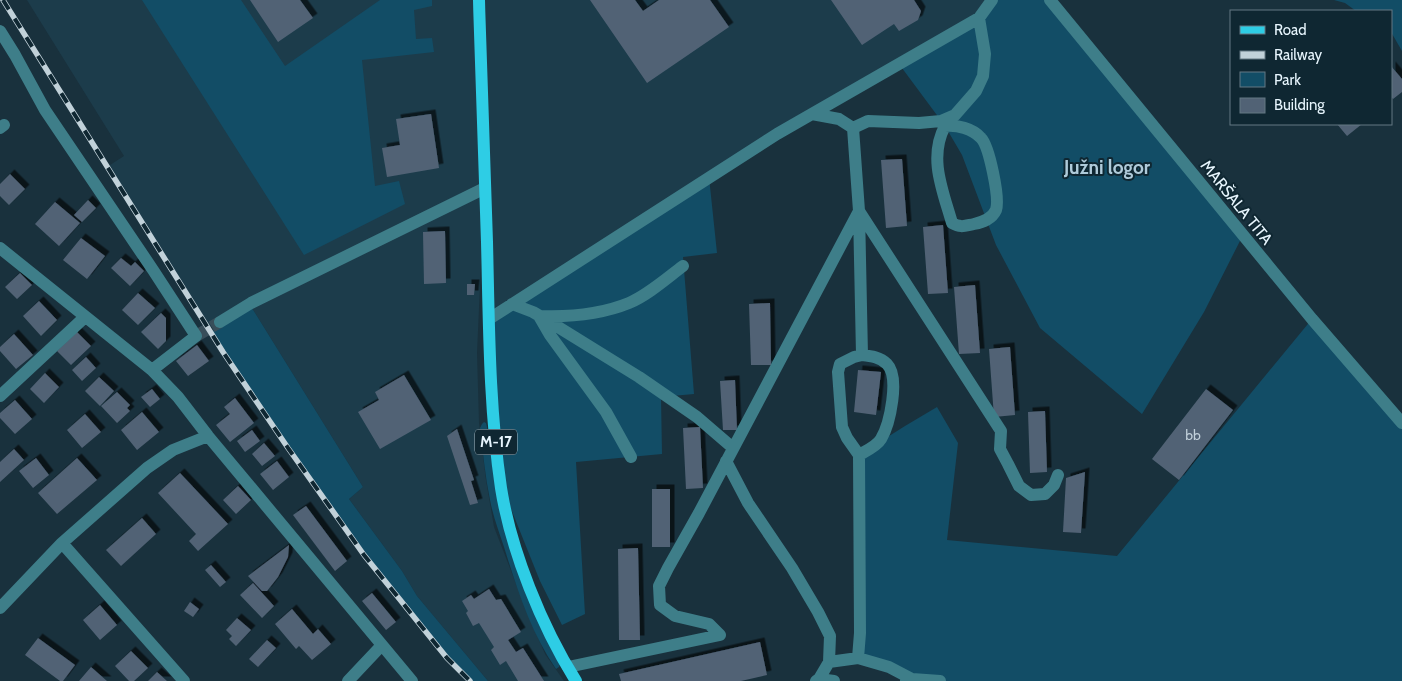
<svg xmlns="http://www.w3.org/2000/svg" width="1402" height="681" viewBox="0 0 1402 681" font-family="Cabin,sans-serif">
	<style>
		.built { fill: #1c3c4b }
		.green { fill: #124d66 }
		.building { fill: #516275; filter: url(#shadow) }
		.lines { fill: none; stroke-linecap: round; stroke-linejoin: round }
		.minor-tunnel { stroke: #384e5a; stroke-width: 12; stroke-dasharray: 12 6; stroke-linecap: butt }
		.minor { stroke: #3e7e89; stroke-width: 12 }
		.major { stroke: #2ecde5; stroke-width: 12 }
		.rail-casing { stroke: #c1d1d9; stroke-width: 5.5 }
		.rail { stroke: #0f2732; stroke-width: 4; stroke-dasharray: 11; stroke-linecap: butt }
		.labels { text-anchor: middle; stroke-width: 4; stroke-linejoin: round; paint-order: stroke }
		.number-label { font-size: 14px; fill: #c2d0db }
		.shield { fill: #0f2732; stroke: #a6b7c0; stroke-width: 1 }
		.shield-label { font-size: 15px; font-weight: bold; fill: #e7f5fd }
		.street-label { font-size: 16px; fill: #e7f5fd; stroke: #0f2732 }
		.quarter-label { font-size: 19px; font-weight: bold; fill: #afcbda; stroke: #0f2732 }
	</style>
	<defs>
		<filter id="shadow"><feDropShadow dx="4.5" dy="-4.5" stdDeviation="0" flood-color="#0009"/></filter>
	</defs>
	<rect width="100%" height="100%" fill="#19313d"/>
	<path class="built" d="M27,0H992L942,39L489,319L484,197L477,353L479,423L486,480L494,527L527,612L545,654L564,681H488L417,596L402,571L349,499L363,487L252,308L251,303L208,329L107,167L124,156Z"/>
	<path class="green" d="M142,0H241L285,66L380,0H432V6L414,10L416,39L432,38L434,52L362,60L375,186L399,181L405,204L304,255Z
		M992,0H1050L1243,235L1204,312L1142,414L1040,328L996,245L962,155L945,126L899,64L966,25Z
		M1334,0H1402V51L1391,32V11H1356L1345,3Z
		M709,177L717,253L683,257L694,394L661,397L662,454L576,462L585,614L562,625L540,581L501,484L489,319Z
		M252,308L363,487L349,499L402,571L417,596L488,681H470L449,660L364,555L318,491L211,332Z
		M1312,319L1402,423V681H940L858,658L859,455L905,426L937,407L958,443L947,540L1117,556Z
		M484,422L486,423L487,427L496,490L560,664L559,667L556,669C531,633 517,589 504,547C499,532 493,516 490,500C485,476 483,452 480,428L482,424Z"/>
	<path class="building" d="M250,0H300L313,18L278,42Z
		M590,0H635L643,11L659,0H710L729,27L647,83Z
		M831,0H914L921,11L918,20L899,31L894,24L862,45Z
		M1391,66L1402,79V92L1393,99L1391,96Z
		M431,114L439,168L387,177L382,148L400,145L396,119Z
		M1337,124H1362L1347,136Z
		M902,159L907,226L886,228L881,160Z
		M10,174L25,189L9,205L0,196V184Z
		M88,200L96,208L82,222L74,215Z
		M55,202L80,223L59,246L35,224Z
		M943,225L948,293L928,294L923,227Z
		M445,231L446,283L424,284L423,232Z
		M81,238L105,256L87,279L63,260Z
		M121,258L131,266L135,262L144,271L130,286L111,268Z
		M20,273L32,285L17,299L5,287Z
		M467,284H475L474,295H467Z
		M975,285L980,353L959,354L954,287Z
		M138,293L155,308L138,325L122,310Z
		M39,301L57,320L41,336L23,316Z
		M770,303L771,365H751L749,304Z
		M161,313L166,318V341L158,349L141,332Z
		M77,332L91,346L71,365L57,351Z
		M14,334L33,355L16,369L0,351V347Z
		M197,345L209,361L188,376L176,361Z
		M1010,347L1015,415L994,417L989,349Z
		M86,357L96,368L82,381L72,370Z
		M858,370L881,372L876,415L854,412Z
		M45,373L59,387L44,403L30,389Z
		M404,375L431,420L380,449L358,412L379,400L375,392Z
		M99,377L114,391L100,406L85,391Z
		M735,380L737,430H723L720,381Z
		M152,389L160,399L150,407L141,397Z
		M1206,389L1233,410L1179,480L1152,459Z
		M117,392L130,405L127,408L130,411L117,423L101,406Z
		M235,398L254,423L230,442L216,425L230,414L224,407Z
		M15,400L32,419L15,434L0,418V413Z
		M1045,411L1047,472L1030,473L1028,412Z
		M142,412L159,432L137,450L121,430Z
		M85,414L101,432L82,448L67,430Z
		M700,427L703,488L686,489L683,428Z
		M457,429L474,480L471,481L478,503L470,505L447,436Z
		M252,430L260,441L245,452L237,441Z
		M264,443L275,456L262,466L252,454Z
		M14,449L24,460L0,482V462Z
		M36,458L49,475L33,488L19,471Z
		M77,458L97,480L57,514L38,493Z
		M277,461L289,477L273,490L260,474Z
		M1085,472L1081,533L1063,532L1066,478Z
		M180,473L228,524L198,551L189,541L196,534L158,493Z
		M238,486L251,500L236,514L223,500Z
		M652,489H670V547H652Z
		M306,506L347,561L335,571L293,515Z
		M142,518L156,534L121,566L106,550Z
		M289,545L288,557L278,577L267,591H262L248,576Z
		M638,548L640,640H619L618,549Z
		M211,565L226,582L220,587L205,570Z
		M253,583L274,606L262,618L240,595Z
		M489,589L496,600L501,599L521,632L508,640L516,652L523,648L544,681H518L506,661L500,665L491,650L494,647L479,623L473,626L466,613L468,611L462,601L471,595L474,599Z
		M372,593L396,622L386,630L362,601Z
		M190,602L199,609L193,617L184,611Z
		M100,605L117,625L100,640L83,620Z
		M292,609L313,634L318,629L331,644L312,660L299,646L296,649L275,624Z
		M237,618L251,630L236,646L229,639L232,636L226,630Z
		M38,638L75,665L63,681H60L25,655Z
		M267,640L276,648L258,667L249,659Z
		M760,642L767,675L741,681H621L619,674Z
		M131,651L148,668L134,681H129L115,666Z
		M91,667L107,681H79Z
		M157,672L167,681H148Z"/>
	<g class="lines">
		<path class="minor-tunnel" d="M196,336L220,322"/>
		<path class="minor" d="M1050,0L1312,319L1402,423
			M0,31L15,55L45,110L153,270L196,336L152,370
			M812,114L839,119L853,128L859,211L862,355L854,357L840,364L838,372L842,427L847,438L859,455L860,633L858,658
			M941,121L945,126C957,125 972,128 981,138C989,146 1000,198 996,210C992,219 983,222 974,224C964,226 961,228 952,223C943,191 928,158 945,126
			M0,128L4,125
			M853,128L868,121L919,123L941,121L955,115L976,91L983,76L985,54L979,18
			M859,211L1001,431L1000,449L1008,464L1019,486L1031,495L1045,494L1054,485L1058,475
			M0,248L152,370L178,397L208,436L412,681
			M512,304L533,312L550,322L639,377L697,417L733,448
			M539,316L550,335L606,412L631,457
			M541,316C570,317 602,314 629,303C648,295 667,278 683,266
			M489,319L777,134L979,18L992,0
			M220,322L251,303L485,188
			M0,396L85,317
			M859,455C866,451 877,446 881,439C890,424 900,377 887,364C880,357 871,356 862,355
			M726,461L748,503L792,568L818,612L830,636L829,662
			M62,543L184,681
			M0,608L62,543L147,468L173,450L208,436
			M568,667L720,635L709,624L675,616L660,605L659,586L668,568L699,513L859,211
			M819,679L829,662L858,658L889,667L912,679
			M906,680L912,679L940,681
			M348,681L382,645
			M816,681L819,679L834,681"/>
		<path class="major" d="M479,0C481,81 485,162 487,242C489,324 489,407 501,488C511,551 542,627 576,681"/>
		<g class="rail-casing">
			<path id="rail" d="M3,0L223,352L288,448L364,555L447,658L470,681"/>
		</g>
		<use href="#rail" class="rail"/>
	</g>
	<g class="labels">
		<g class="number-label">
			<text x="1193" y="440">bb</text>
		</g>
		<rect class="shield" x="475" y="429.5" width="42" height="25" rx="4"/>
		<g class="shield-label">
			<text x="496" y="447">M-17</text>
		</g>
		<g class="street-label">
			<text transform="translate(1237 202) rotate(51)" y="6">MARŠALA TITA</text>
		</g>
		<g class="quarter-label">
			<text x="1107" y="174">Južni logor</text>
		</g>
	</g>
	<rect x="1230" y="10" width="162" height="115" fill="#0f2732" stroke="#657983"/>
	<rect x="1240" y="26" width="25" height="8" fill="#2ecde5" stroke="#657983"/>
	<text x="1274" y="35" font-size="15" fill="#e7f5fd">Road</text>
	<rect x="1240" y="51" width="25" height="8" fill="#c1d1d9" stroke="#657983"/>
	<text x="1274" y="60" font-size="15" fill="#e7f5fd">Railway</text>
	<rect x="1240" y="72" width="25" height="15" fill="#124d66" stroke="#657983"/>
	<text x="1274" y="85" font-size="15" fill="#e7f5fd">Park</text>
	<rect x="1240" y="98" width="25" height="15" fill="#516275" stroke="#657983"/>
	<text x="1274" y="110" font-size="15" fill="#e7f5fd">Building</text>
</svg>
